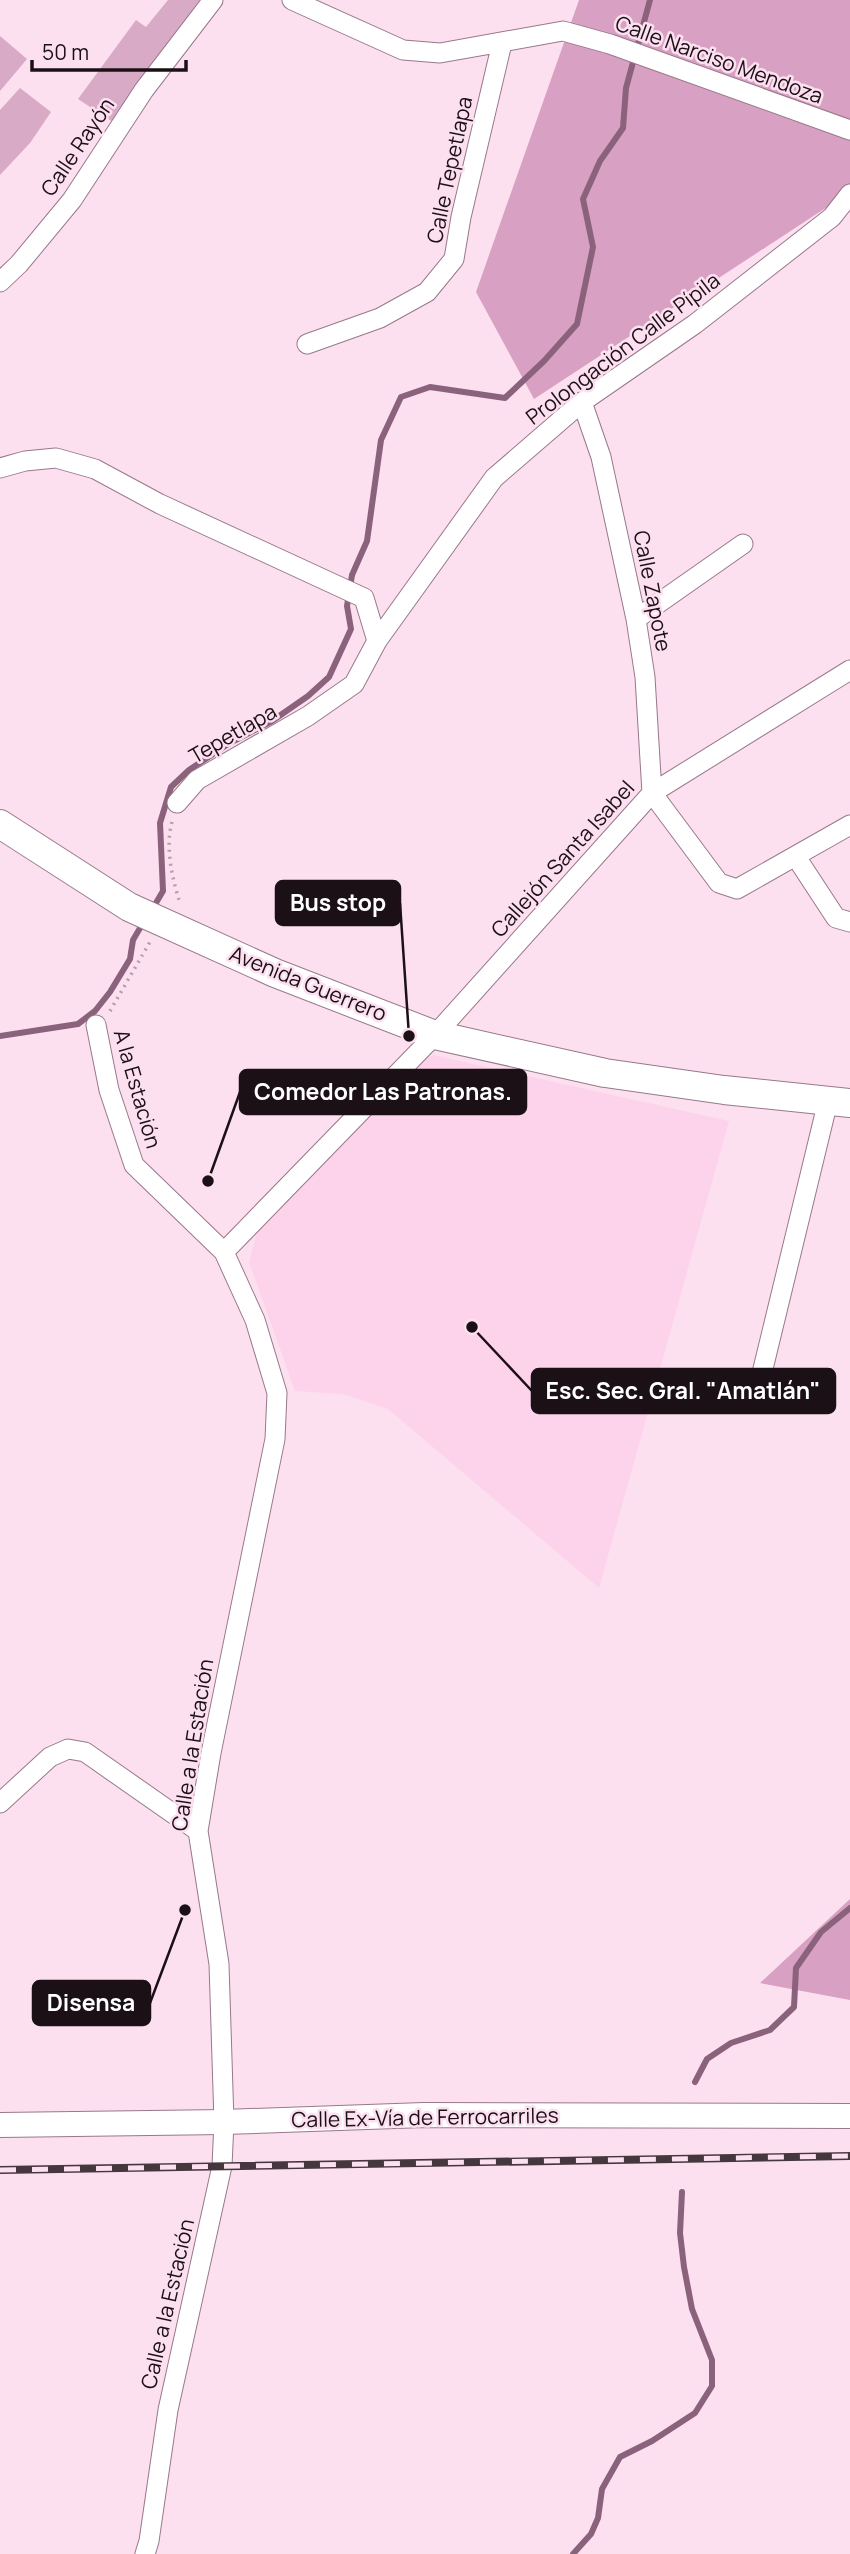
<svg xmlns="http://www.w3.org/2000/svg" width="850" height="2554" viewBox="0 0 850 2554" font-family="Manrope,sans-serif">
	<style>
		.built { fill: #fdd3eb }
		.green { fill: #d9aac6 }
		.forest { fill: #d8a0c2 }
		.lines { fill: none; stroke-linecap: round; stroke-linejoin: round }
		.stream { stroke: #8b627b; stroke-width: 6 }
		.minor-casing { stroke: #98788b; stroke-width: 21 }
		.tertiary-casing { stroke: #98788b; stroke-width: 26 }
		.secondary-casing { stroke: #98788b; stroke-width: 30 }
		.path { stroke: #b59eab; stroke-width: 3.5; stroke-dasharray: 2 5; stroke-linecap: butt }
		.minor { stroke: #fff; stroke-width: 19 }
		.tertiary { stroke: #fff; stroke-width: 24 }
		.secondary { stroke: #fff; stroke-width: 28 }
		.rail-casing { stroke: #46373f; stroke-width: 8 }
		.rail { stroke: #fce0f0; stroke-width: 5; stroke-dasharray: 16; stroke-linecap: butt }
		.labels { text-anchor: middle; stroke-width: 5; stroke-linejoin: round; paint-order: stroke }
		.street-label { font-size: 21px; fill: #1c1017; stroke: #fce0f0 }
		.leader { fill: none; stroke: #1c1017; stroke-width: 2.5 }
		.callout-dot { fill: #1c1017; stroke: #fce0f0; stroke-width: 2.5 }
		.callout { fill: #1c1017; stroke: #1c1017; stroke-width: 2.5 }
		.callout-label { font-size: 23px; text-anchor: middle; font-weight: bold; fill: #fff }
	</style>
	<rect width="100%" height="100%" fill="#fce0f0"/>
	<path class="built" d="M433,1055L729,1121L599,1588L388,1409L343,1394L295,1391L249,1262L258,1229L419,1061Z"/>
	<path class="green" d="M168,0H203L116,124L78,99L136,20L146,27Z
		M0,36L27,59L0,91Z
		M20,88L51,112L30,143L0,175V110Z"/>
	<path class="forest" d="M579,0H850V192L534,399L476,292Z
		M850,1899V2000L760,1983Z"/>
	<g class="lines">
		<path class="stream" d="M153,908L163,891L160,823L171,787L189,770L228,744L272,721L308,696L329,677L351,629L347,606L352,575L367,541L381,440L401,397L430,387L505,398L544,361L577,324L593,247L583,199L600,161L623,128L626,88L650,0
			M0,1036L78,1024L95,1011L110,992L130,959L133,940L143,923
			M695,2082L707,2059L731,2043L770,2030L794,2007L796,1968L821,1932L850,1908
			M573,2554L591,2534L598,2518L602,2489L620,2457L652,2441L695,2413L712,2386V2360L692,2309L684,2267L680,2233L682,2192"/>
		<g class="minor-casing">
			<path id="minor" d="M292,0L403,50L440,53L563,31L610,44L850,130
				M0,282L19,264L72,200L144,90L213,0
				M307,344L380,318L427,292L454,259L461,217L502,43
				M582,402L601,457L636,619L645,677L652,793L719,883L737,889L850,825
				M0,468L25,461L56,458L95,469L160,504L364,598L377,641
				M636,619L743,544
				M177,803L197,780L308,716L354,684L377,641L494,478L582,402L695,324L832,217L850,194
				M796,857L836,918L850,922
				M96,1025L109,1090L134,1165L224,1252L255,1320L277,1393L275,1439L211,1753L198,1831L219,1964L224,2122L222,2166L168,2410L149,2541L145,2554
				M224,1252L435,1035L652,793L850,670
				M761,1377L828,1101
				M0,1803L50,1757L68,1749L85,1752L198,1831"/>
		</g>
		<g class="tertiary-casing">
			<path id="tertiary" d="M0,2125L224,2122L424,2115L850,2116"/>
		</g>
		<g class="secondary-casing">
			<path id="secondary" d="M0,824L129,907L275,973L435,1035L605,1073L724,1090L850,1103"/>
		</g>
		<path class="path" d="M172,822C165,847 172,878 180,903
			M110,1011L150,942"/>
		<use href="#minor" class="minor"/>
		<use href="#tertiary" class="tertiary"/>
		<use href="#secondary" class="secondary"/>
		<g class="rail-casing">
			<path id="rail" d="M0,2170L850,2156"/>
		</g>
		<use href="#rail" class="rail"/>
	</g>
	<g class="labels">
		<g class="street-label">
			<text transform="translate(719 60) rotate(20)" y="7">Calle Narciso Mendoza</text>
			<text transform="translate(78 147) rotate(-56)" y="7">Calle Rayón</text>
			<text transform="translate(450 170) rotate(-78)" y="7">Calle Tepetlapa</text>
			<text transform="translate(623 349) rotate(-37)" y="7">Prolongación Calle Pípila</text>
			<text transform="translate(652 591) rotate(79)" y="7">Calle Zapote</text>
			<text transform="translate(233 734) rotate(-30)" y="7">Tepetlapa</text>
			<text transform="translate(563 859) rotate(-48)" y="7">Callejón Santa Isabel</text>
			<text transform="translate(308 984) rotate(22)" y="7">Avenida Guerrero</text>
			<text transform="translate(137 1089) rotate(74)" y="7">A la Estación</text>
			<text transform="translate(193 1745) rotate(-81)" y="7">Calle a la Estación</text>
			<text transform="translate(425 2118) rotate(-1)" y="7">Calle Ex-Vía de Ferrocarriles</text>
			<text transform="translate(168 2304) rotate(-77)" y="7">Calle a la Estación</text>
		</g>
	</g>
	<path class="leader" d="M409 1036L400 903M208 1181L240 1092M472 1327L532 1391M185 1910L150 2003"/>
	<g class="callout-dot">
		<circle cx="409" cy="1036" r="7"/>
		<circle cx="208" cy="1181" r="7"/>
		<circle cx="472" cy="1327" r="7"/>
		<circle cx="185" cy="1910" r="7"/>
	</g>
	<g class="callout">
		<rect x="276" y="881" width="124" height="44" rx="7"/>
		<rect x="240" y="1070" width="286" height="44" rx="7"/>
		<rect x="532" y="1369" width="303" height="44" rx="7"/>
		<rect x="33" y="1981" width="117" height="44" rx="7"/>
	</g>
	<g class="callout-label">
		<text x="338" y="911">Bus stop</text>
		<text x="383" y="1100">Comedor Las Patronas.</text>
		<text x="683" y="1399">Esc. Sec. Gral. "Amatlán"</text>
		<text x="91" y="2011">Disensa</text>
	</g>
	<path d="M32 60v10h154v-10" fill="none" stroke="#1c1017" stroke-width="3.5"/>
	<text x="42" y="60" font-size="21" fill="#1c1017" stroke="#fce0f0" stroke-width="5" paint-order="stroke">50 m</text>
</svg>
